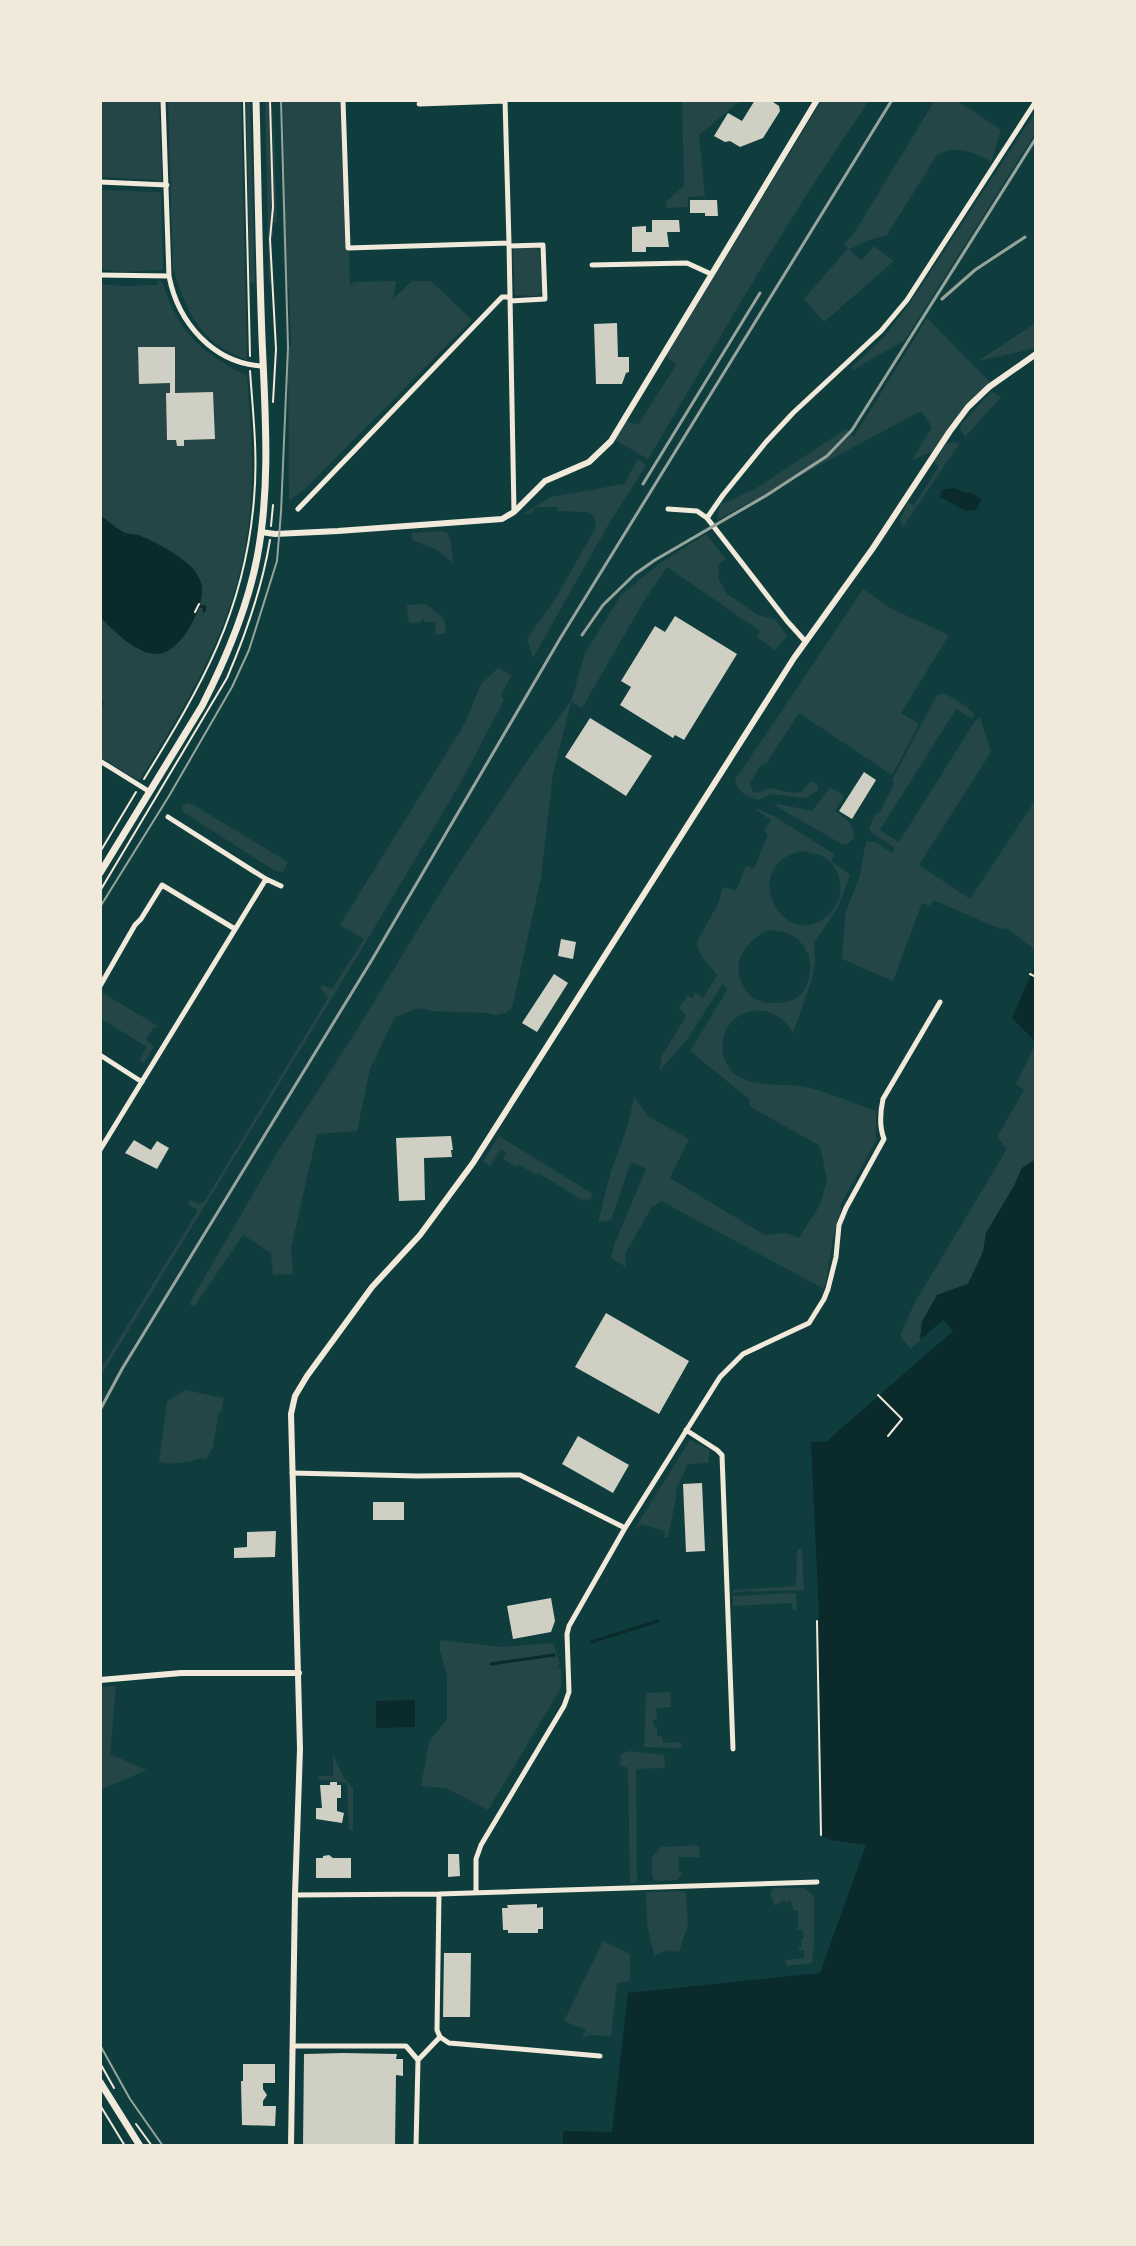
<svg xmlns="http://www.w3.org/2000/svg" width="1136" height="2246" viewBox="0 0 1136 2246" font-family="'Space Grotesk',sans-serif">
	<style>
		.green { fill: #244646; fill-rule: evenodd }
		.water { fill: #0a2a2b }
		.lines { fill: none; stroke-linecap: round; stroke-linejoin: round }
		.stream { stroke: #0a2a2b; stroke-width: 3 }
		.building { fill: #cfcfc3 }
		.path { stroke: #f1e9da; stroke-width: 2 }
		.minor { stroke: #f1e9da; stroke-width: 5 }
		.tertiary { stroke: #f1e9da; stroke-width: 6 }
		.primary { stroke: #f1e9da; stroke-width: 7 }
		.tram { stroke: #97a49c; stroke-width: 2 }
		.rail { stroke: #97a49c; stroke-width: 3 }
	</style>
	<rect width="100%" height="100%" fill="#0f3d3e"/>
	<path class="green" d="M100,100H159L162,185L153,180L100,177Z
		M168,100H241L247,360C199,343 187,312 173,269Z
		M246,100H250L255,283H250Z
		M265,100H269L272,201L273,100L277,222L273,223V236L271,239L273,207L269,239L272,283L269,282Z
		M283,100H343L350,287L354,282L396,281L393,299L412,281H431L472,320L305,489L289,501L288,347L291,346L289,287H286Z
		M682,100H741L699,135L705,196L688,197V207L667,208L666,201L684,186Z
		M822,100H870C789,215 720,338 648,459L615,440L626,421L638,425L676,365L666,356Z
		M935,100H956L998,128L1001,131L991,162C976,152 954,144 937,155L887,235L866,241L851,249L848,248L861,261L874,246L894,261L824,322L804,299L848,248L844,245L856,230Z
		M1036,111V132L905,340L853,370L852,367L885,336L912,300Z
		M100,190L160,192L161,194L163,270L121,272L100,269Z
		M516,248H536L540,252L542,292L537,296L515,295L513,250Z
		M157,280L162,282C179,333 200,352 247,376C250,421 255,465 250,511C241,615 193,694 139,781L100,757V707L105,704L100,697V284L122,286L157,285Z
		M927,318L992,384L968,407L936,450L912,460L932,427L921,411L717,520L720,505L755,489L846,429L854,437Z
		M1036,323V348L978,361Z
		M992,391L1001,397L965,437L960,428L961,424Z
		M954,442L959,444L903,527L900,519L908,502L914,505L939,466L934,462L946,444Z
		M638,459L646,465L607,527L533,658L527,639L557,596L596,527L594,517L587,512L558,511V507H536L530,514L524,513L551,497L624,484Z
		M441,531L447,533L451,541L453,563L436,549L412,540V533Z
		M706,534L726,559L718,565L719,580L727,594L758,615L775,619L787,636L775,650L757,637L760,631L667,567L644,601L582,708L571,702L553,774L541,878L512,1008L505,1013L496,1015L486,1013L432,1011L418,1008L395,1017L370,1069L357,1131L317,1134L291,1248L293,1274L273,1275L271,1253L243,1235L194,1307L189,1304L278,1151L352,1038L448,880L522,768L571,701L585,653L621,595L659,564Z
		M863,589L892,609L949,635L901,713L919,724L892,775L799,713L766,764L761,765L750,783L753,792L757,793L769,788L794,793L801,792L811,781L817,783L818,790L808,797L803,798L771,794L759,800C748,798 737,792 735,780Z
		M426,604L444,619L446,633L436,635L435,622H425L424,619H421V622L411,623L408,620L407,605Z
		M498,668L512,675L501,694L504,700L461,782L360,952L100,1377V1370L197,1212V1210L188,1204L190,1200L200,1204L204,1202L328,998L320,988L322,985L332,989L364,939L340,925L465,723L481,684Z
		M944,693L966,706L974,714L972,719L956,709L880,830L899,842L975,721L980,717L991,752L919,865L970,899L1036,799V951L1007,928L1003,930L933,900L930,906L922,903L893,981L842,959L845,914L859,878L866,842H875L892,853L895,848L872,833L869,828L874,816L880,812L894,784L892,780L937,695Z
		M830,787L844,796L835,811C845,818 855,824 854,838L846,845L840,843L774,805L779,804L812,811Z
		M187,803L192,804L288,862L283,872L275,871L183,812L182,806Z
		M758,809L774,816L834,854L831,861L850,875L838,907L814,943L815,963L812,979L793,1033C769,991 713,1013 724,1057C733,1090 774,1083 799,1086C807,1087 816,1089 823,1092C841,1097 858,1105 876,1111V1141L840,1206L842,1209C831,1233 831,1263 824,1289L661,1201L652,1207L625,1254L626,1267L611,1258L614,1245L646,1169L631,1162L611,1220L598,1222L611,1171L627,1128L634,1097L649,1117L689,1139L670,1178L765,1235L786,1233L799,1238L821,1203L827,1179L820,1146L749,1106V1099L690,1051L727,990L723,984L686,1041L659,1071L662,1056L686,1016L679,1008L687,996L693,998L695,992L703,998L717,975C709,964 697,955 697,941L718,904L723,887L736,891L746,866L754,869L768,834L764,831L771,820L756,810ZM803,851C811,853 820,854 827,859C842,870 845,896 833,910C788,963 733,864 803,851ZM769,930C777,931 786,931 793,936C813,948 816,978 800,995C792,1003 781,1003 771,1003C760,1003 751,998 745,989C729,964 745,941 769,930Z
		M101,992L158,1026L157,1028L154,1027L146,1040L154,1046L144,1063L139,1060L147,1047L100,1018Z
		M1036,1043V1159L1022,1168L1014,1186L986,1233L983,1252L968,1284L937,1295L922,1322L920,1340L911,1349L900,1336L914,1304L1007,1149L997,1137L1024,1090L1016,1084Z
		M499,1136L593,1194L589,1201L585,1199L584,1201L538,1173L536,1175L518,1164L516,1167L503,1159L506,1153L501,1149L490,1166L483,1161Z
		M185,1390L224,1398L222,1411H219L213,1447L206,1459C197,1457 195,1461 186,1462C177,1464 168,1464 159,1462L167,1402Z
		M690,1440L710,1450L708,1463L688,1464L675,1492L677,1493L668,1538L664,1537L665,1531L641,1524L638,1529L635,1528Z
		M797,1549H802L804,1590L752,1592L751,1590L733,1593V1590L796,1586Z
		M796,1593L797,1610H793L792,1603L733,1606V1596Z
		M440,1640L503,1647L553,1643L560,1664L556,1669L561,1667V1688L488,1810L446,1788L421,1786L429,1742L447,1719V1675L440,1651Z
		M116,1686L110,1754L147,1770L102,1789L100,1787V1687Z
		M670,1692L671,1707L656,1708L657,1719L653,1720L654,1727L657,1728V1736H662L663,1743L680,1742L682,1744L680,1748L644,1747L646,1693Z
		M630,1751L664,1755L665,1768L636,1769L637,1882L630,1883L628,1768L619,1765L621,1754Z
		M333,1755L344,1778L353,1788V1830H349L347,1783L318,1779V1776H333Z
		M699,1845L700,1857H678L679,1872L683,1873L677,1880L656,1881L652,1877V1857L661,1847Z
		M773,1888H804L814,1897V1944L812,1963L787,1966L785,1960L804,1958V1950H799V1947H802L801,1939L804,1938L802,1930H797V1928L799,1927L797,1919L799,1918L797,1910L793,1911V1907L790,1901L785,1903L784,1900L775,1906L770,1894Z
		M684,1891L686,1894L688,1924L679,1952L667,1950L654,1956L647,1924L646,1892Z
		M603,1941L630,1954V1981L617,1983L611,2036L589,2035L582,2039L586,2030L564,2021Z"/>
	<path class="water" d="M954,488L964,492L973,493L981,500L976,510L966,511L940,497L942,490Z
		M100,515C108,521 117,529 125,533C128,534 135,534 138,535C153,540 185,558 195,571C198,576 202,582 202,588C204,608 180,655 156,654C135,653 114,631 100,617Z
		M1036,963V1042L1012,1018Z
		M1036,1159V2146H563V2131L612,2132L628,1993L820,1973L866,1845L830,1840L821,1835L817,1621L819,1616L811,1442L827,1441L953,1331L943,1320L920,1340L922,1322L937,1295L968,1284L983,1252L986,1233L1014,1186L1022,1168Z
		M415,1700V1727L376,1728V1701Z"/>
	<g class="lines">
		<path class="stream" d="M199,606L205,607L204,611
			M591,1642L658,1621
			M491,1664L554,1655"/>
	</g>
	<path class="building" d="M755,100H770L779,106L780,111L763,138L740,147L730,141L725,142L714,136L728,113L742,121Z
		M690,200H717L718,216H705V213H690Z
		M652,220H679L680,232H667L669,247H646V252H632V227L646,226V232H652Z
		M617,323L618,357H629V372L626,373L622,384H596L594,324Z
		M138,347H175V393L213,392L215,439L184,440V446H177L176,440H167L166,393H170V383L139,384Z
		M675,616L737,654L684,740L675,735L673,738L620,705L631,687L621,681L655,626L665,632Z
		M590,718L652,756L626,796L565,757Z
		M864,772L876,780L852,819L839,811Z
		M561,939L576,942L573,959L558,956Z
		M554,974L568,983L537,1032L522,1023Z
		M451,1136L453,1150H451L452,1157L424,1158L425,1200L399,1201L396,1138Z
		M134,1140L151,1150L157,1141L169,1148L157,1169L125,1153Z
		M606,1313L689,1361L659,1414L575,1367Z
		M578,1436L629,1465L613,1493L562,1464Z
		M702,1483L705,1551L686,1552L683,1484Z
		M373,1502H404V1520H373Z
		M276,1531L275,1557L234,1558V1548L247,1547V1532Z
		M551,1598L555,1621L551,1632L513,1639L507,1606Z
		M330,1782H337V1785H341V1798H337V1811L344,1813L342,1823L316,1819V1808H322L320,1785H330Z
		M448,1854H459L460,1876L448,1877Z
		M329,1855L333,1858H351V1878H316V1858H323V1856Z
		M537,1904V1908L543,1907V1929H538V1933H508V1930H503L502,1908H508L507,1905Z
		M444,1953H471L470,2017H443Z
		M343,2053L397,2054L396,2059H403V2076L396,2075L395,2146H303L304,2054Z
		M243,2064H275V2083H263V2089L267,2095L263,2101V2106H276L275,2126L242,2125L241,2081H243Z"/>
	<g class="lines">
		<path class="path" d="M244,100L250,356
			M270,100L273,207L270,239L276,349L273,402
			M271,526L273,505
			M195,612L199,604
			M144,779C202,685 245,612 254,499C258,456 253,413 250,371
			M100,852L136,792
			M100,891L227,678C246,634 262,588 270,540
			M1030,974L1036,977
			M878,1395L902,1419L888,1436
			M817,1621L821,1835
			M100,2063L114,2088
			M100,2105L125,2146
			M136,2124L152,2146"/>
		<path class="minor" d="M163,100L169,276C178,323 214,364 263,366
			M343,100L348,248L509,243
			M505,100L509,243L514,512
			M419,104L505,101
			M100,182L167,185
			M509,246L543,245L545,299L510,301
			M592,265L687,263L711,274
			M100,275L169,276
			M298,509L502,297H510
			M668,509L697,511L707,518L787,621L805,641
			M707,518L723,495L766,442L793,413L881,331L907,300L1036,101
			M100,761L150,792
			M168,817L266,879L281,886
			M100,986L135,925L141,919L162,885L235,929
			M100,1055L142,1082
			M100,1150L266,879
			M686,1430L717,1450L722,1455L733,1749
			M292,1473L417,1476L520,1475L625,1528
			M476,1892V1859L481,1845L564,1706L569,1692L567,1634L569,1626L625,1528L720,1377L743,1354L809,1323L824,1299L828,1289L836,1257L839,1225L846,1208L884,1139C879,1126 880,1113 883,1099L940,1002
			M439,1894L437,2030L440,2037
			M295,1895L439,1894L817,1882
			M440,2037L449,2043L461,2044L600,2056
			M293,2046H406L418,2060
			M416,2146L418,2060L440,2037"/>
		<path class="tertiary" d="M261,532L275,534L338,531L502,519L514,512L545,481L589,462L611,441L817,100
			M100,1680L181,1673H299
			M291,2146L295,1895L300,1749L291,1414L295,1396L307,1376L372,1287L420,1235L473,1163L794,658L873,548L950,431L968,407L989,387L1036,354"/>
		<path class="primary" d="M100,873L202,706C226,659 247,610 257,558C271,486 265,411 262,338C259,259 258,179 256,100
			M100,2082L140,2146"/>
		<path class="tram" d="M100,907L169,796L232,687L249,650L277,561L281,512L288,347L281,100
			M100,2045L130,2099L163,2146"/>
		<path class="rail" d="M942,299L975,270L1025,237
			M643,484L760,293
			M582,635L603,605L635,574L655,560L767,495L827,456L852,430L1036,138
			M100,1410L122,1369L373,958L561,637L892,100"/>
	</g>
	<rect width="1136" height="2246" fill="none" stroke="#f1e9da" stroke-width="204"/>
</svg>
